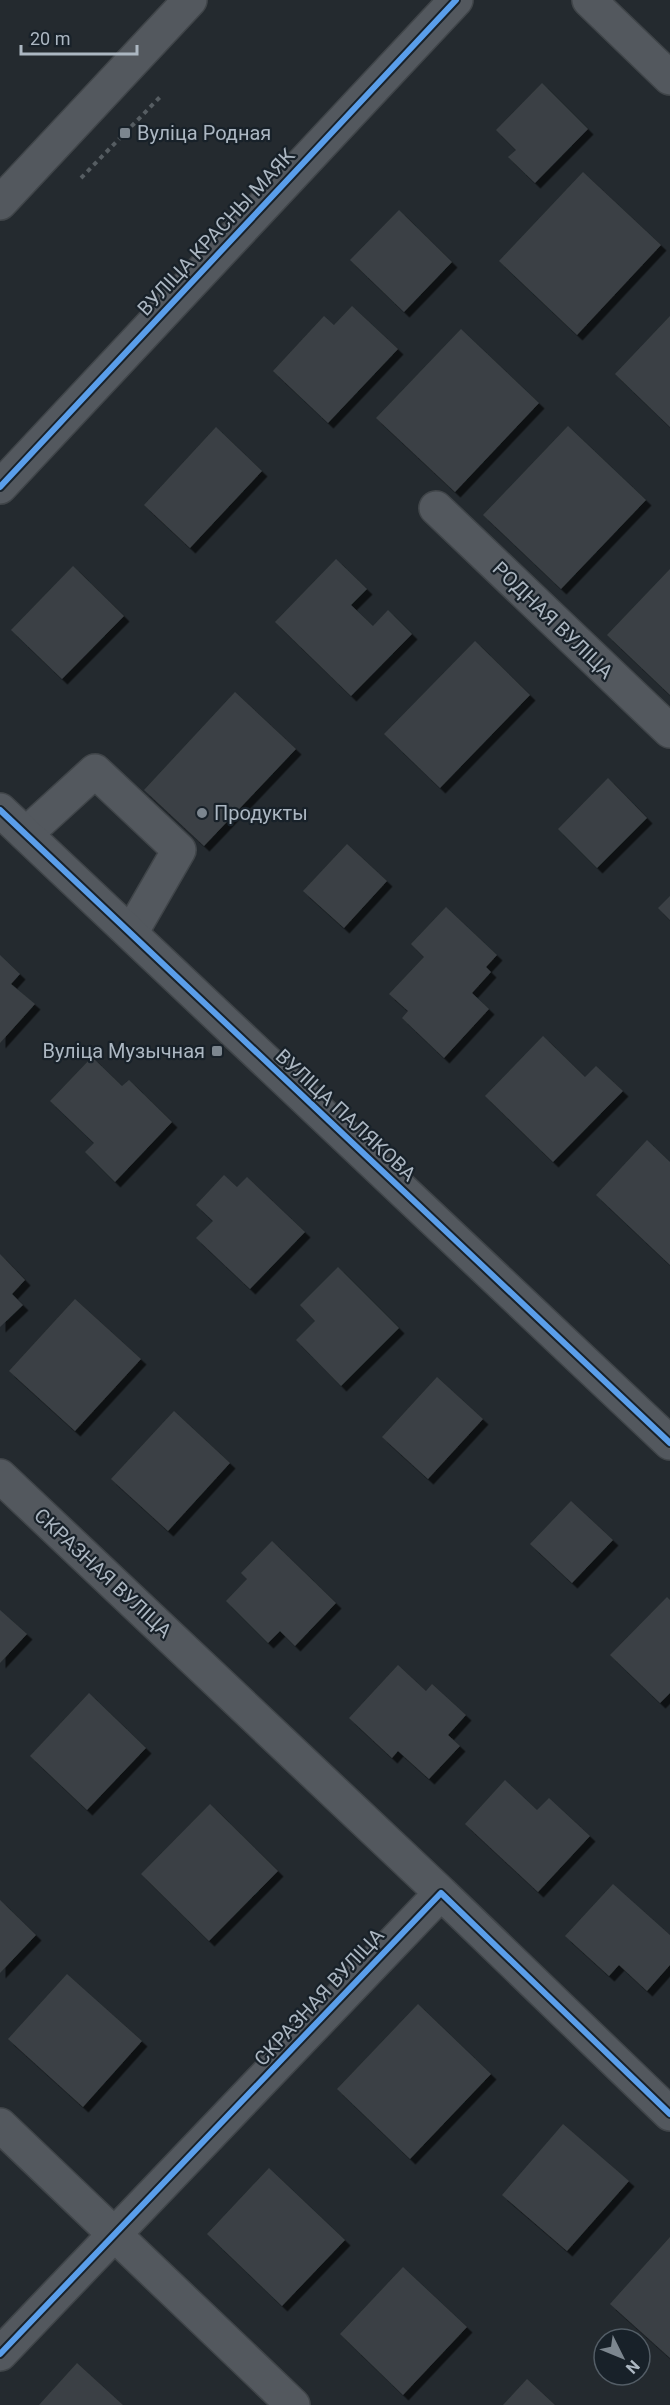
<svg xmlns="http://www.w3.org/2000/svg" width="670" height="2405" viewBox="0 0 670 2405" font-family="Roboto,sans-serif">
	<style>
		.building { fill: #3b4044; filter: url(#shadow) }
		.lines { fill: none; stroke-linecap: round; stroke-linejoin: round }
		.minor-casing { stroke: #404549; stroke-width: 36 }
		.tertiary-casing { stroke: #404549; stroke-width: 36 }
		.path { stroke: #565d62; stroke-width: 4; stroke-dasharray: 4.5 4.5; stroke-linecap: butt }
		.minor { stroke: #53585e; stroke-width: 33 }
		.tertiary { stroke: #53585e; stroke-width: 33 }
		.cycleway-casing { stroke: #182129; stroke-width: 10 }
		.cycleway { stroke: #5a9eea; stroke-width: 6 }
		.poi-dot { fill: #7c868f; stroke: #182129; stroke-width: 2 }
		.labels { text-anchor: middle; stroke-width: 4.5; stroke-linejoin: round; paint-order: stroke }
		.poi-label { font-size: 20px; fill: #acb7c2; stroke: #182129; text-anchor: start }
		.street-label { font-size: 20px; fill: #acb7c2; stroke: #182129 }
	</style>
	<defs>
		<filter id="shadow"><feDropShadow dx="5.5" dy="5.5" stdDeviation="0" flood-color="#0009"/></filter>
	</defs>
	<rect width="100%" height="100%" fill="#242a2f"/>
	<path class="building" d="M542,83L588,129L535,183L508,157L516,150L496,130Z
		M583,172L661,245L577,335L499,261Z
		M399,210L452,262L404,312L350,260Z
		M352,306L398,349L328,423L273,371L324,316L334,325Z
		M670,316V427L615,374Z
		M461,329L539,403L455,492L376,418Z
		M568,426L646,500L561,589L483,515Z
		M216,427L262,471L190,548L144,505Z
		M336,559L367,589L351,605L373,626L388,610L412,634L351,696L275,622Z
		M73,566L124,616L62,679L11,630Z
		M670,569V695L607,635Z
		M475,641L530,695L440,788L384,734Z
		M235,692L296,749L204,846L144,790Z
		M608,778L647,818L597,868L558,829Z
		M347,844L387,881L344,928L303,891Z
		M670,896V920L658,908Z
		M446,907L497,955L486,967L491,972L472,993L489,1009L444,1058L402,1018L408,1011L389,994L424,957L411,944Z
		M0,955L20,974L11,984L35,1004L0,1043Z
		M543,1036L585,1077L596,1066L623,1091L553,1162L485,1096Z
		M92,1057L122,1086L129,1080L172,1122L115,1182L85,1152L94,1143L50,1101Z
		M647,1140L670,1162V1265L596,1195Z
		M224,1175L237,1187L247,1177L305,1232L250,1289L196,1238L213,1221L196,1205Z
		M0,1254L25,1280L12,1294L23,1305L0,1327Z
		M338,1267L399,1328L341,1386L296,1340L315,1321L300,1305Z
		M75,1299L141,1359L75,1431L9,1371Z
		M437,1377L483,1419L428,1479L382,1437Z
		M174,1411L230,1463L168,1531L111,1479Z
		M571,1501L613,1540L572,1583L530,1544Z
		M272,1541L336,1603L295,1646L280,1631L268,1643L226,1601L247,1579L241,1573Z
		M667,1597L670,1600V1693L660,1703L610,1655Z
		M0,1610L27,1634L0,1663Z
		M398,1665L426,1691L432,1684L466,1715L448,1735L460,1746L429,1779L398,1751L392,1758L349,1718Z
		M89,1693L146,1748L87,1810L30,1756Z
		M505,1780L537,1810L549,1798L590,1836L538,1892L465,1824Z
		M210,1804L278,1871L209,1941L141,1874Z
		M613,1884L670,1935V1965L647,1991L619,1965L609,1976L565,1936Z
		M0,1900L36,1935L0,1973Z
		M67,1974L142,2041L83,2107L8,2039Z
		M418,2004L491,2074L410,2159L337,2089Z
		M563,2124L629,2181L567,2251L502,2195Z
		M269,2168L345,2240L282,2306L207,2234Z
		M670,2237V2358L610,2304Z
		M403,2267L467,2327L403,2395L340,2334Z
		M77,2363L123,2405H39Z
		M527,2379L555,2405H503Z"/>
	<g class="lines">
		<g class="minor-casing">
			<path id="minor" d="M589,0L670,78
				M0,487L456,0
				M436,508L670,731
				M26,834L95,771L179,850L131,933
				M0,1476L441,1893
				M0,2125L293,2405
				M0,2354L441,1893L670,2114"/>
		</g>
		<g class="tertiary-casing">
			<path id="tertiary" d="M0,203L190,0
				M0,810L670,1443"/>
		</g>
		<path class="path" d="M81,178L162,95"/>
		<use href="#minor" class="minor"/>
		<use href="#tertiary" class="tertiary"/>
		<g class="cycleway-casing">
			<path id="cycleway" d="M0,487L456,0
				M0,810L670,1443
				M0,2354L441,1893L670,2114"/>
		</g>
		<use href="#cycleway" class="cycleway"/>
	</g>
	<g class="poi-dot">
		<rect x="119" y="127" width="12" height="12" rx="3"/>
		<circle cx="202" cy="813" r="6"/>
		<rect x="211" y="1045" width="12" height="12" rx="3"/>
	</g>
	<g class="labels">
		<g class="poi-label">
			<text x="137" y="140">Вуліца Родная</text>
			<text x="214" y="820">Продукты</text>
			<text x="205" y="1058" text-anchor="end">Вуліца Музычная</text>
		</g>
		<g class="street-label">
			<text transform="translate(216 232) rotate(-47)" y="7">ВУЛІЦА КРАСНЫ МАЯК</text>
			<text transform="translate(553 620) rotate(44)" y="7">РОДНАЯ ВУЛІЦА</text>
			<text transform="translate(346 1115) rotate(43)" y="7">ВУЛІЦА ПАЛЯКОВА</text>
			<text transform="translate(103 1573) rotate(43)" y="7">СКРАЗНАЯ ВУЛІЦА</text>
			<text transform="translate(319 1997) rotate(-47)" y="7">СКРАЗНАЯ ВУЛІЦА</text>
		</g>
	</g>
	<g transform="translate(622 2357) rotate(133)"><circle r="28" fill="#182129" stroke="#535d66" stroke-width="1.5"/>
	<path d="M0-4.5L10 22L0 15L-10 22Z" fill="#7c868f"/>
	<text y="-9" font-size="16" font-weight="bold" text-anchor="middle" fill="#acb7c2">N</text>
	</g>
	<path d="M21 45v9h116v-9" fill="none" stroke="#acb7c2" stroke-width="3"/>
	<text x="30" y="45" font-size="18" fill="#acb7c2" stroke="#182129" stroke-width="4.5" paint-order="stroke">20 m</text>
</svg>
